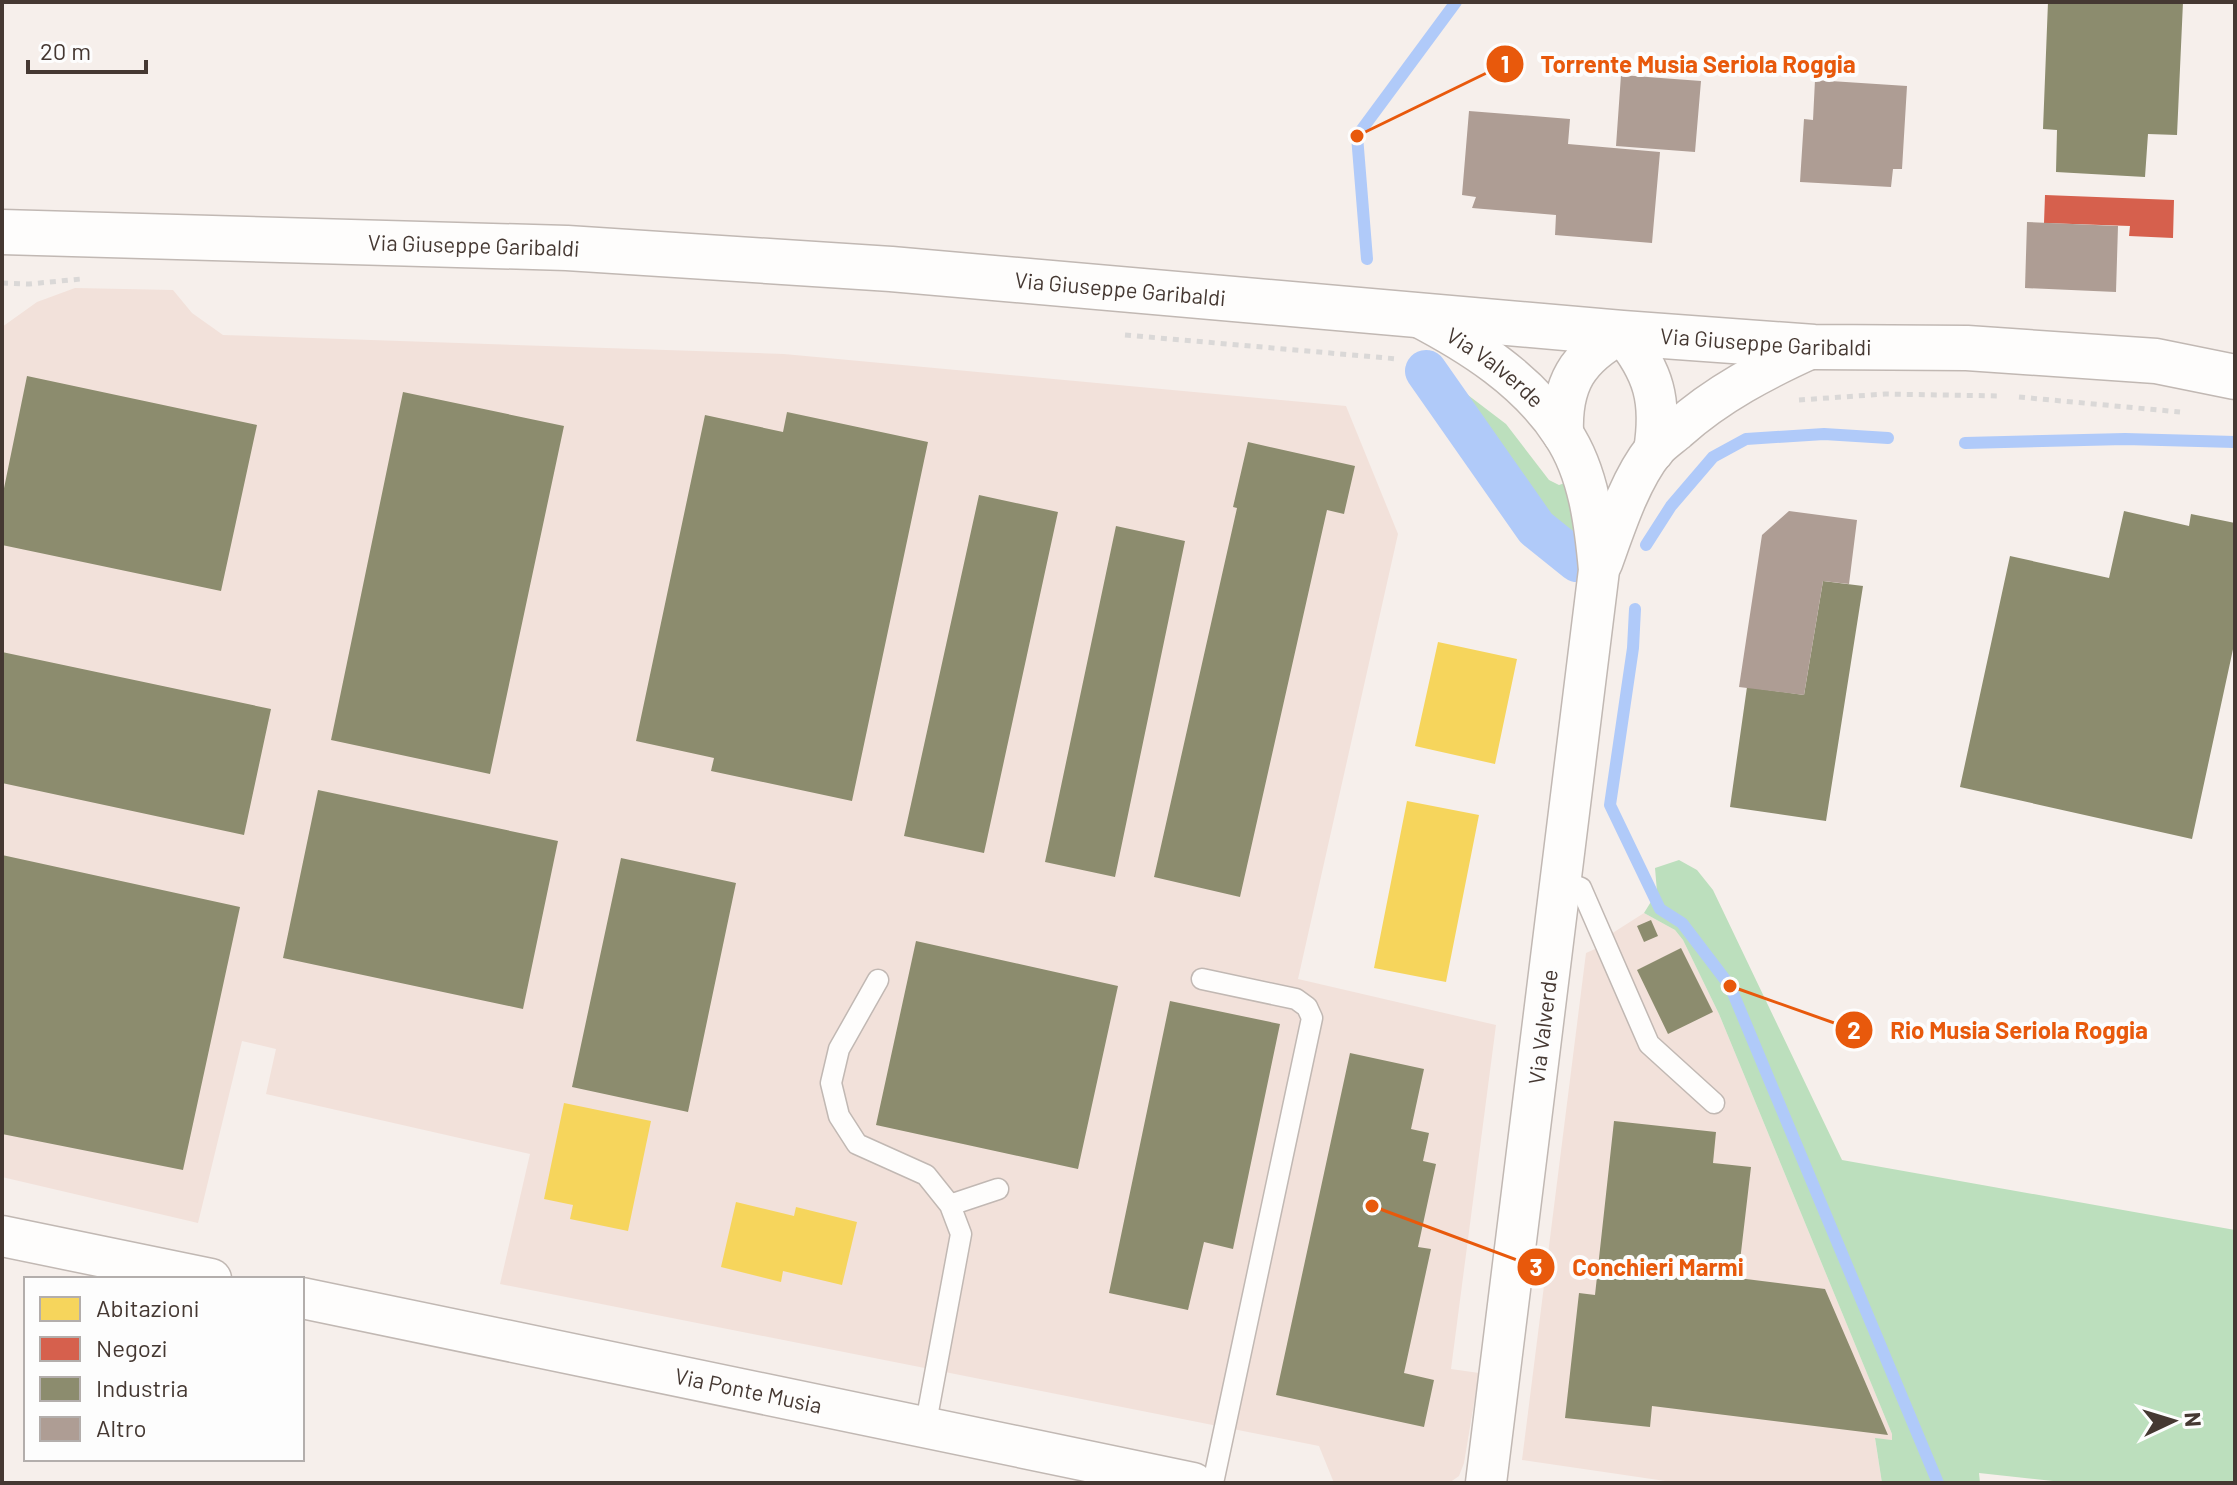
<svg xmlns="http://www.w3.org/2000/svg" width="2237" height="1485" viewBox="0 0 2237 1485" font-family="Barlow,sans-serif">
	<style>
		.built { fill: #f2e1da }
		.green { fill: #bcdfbd }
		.homes { fill: #f6d55c }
		.shops { fill: #d6604d }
		.industry { fill: #8c8c6e }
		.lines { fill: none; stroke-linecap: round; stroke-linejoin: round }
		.stream { stroke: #b0caf9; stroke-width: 12 }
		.canal { stroke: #b0caf9; stroke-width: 42 }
		.building { fill: #ae9d94 }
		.lane-casing { stroke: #c1b8b3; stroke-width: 23 }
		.street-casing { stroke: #c1b8b3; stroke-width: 43 }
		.secondary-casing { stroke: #c1b8b3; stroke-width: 47 }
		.path { stroke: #dad8d7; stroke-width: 5; stroke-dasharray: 6 6; stroke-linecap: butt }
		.lane { stroke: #fefdfc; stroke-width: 20 }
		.street { stroke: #fefdfc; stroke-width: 40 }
		.secondary { stroke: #fefdfc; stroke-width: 44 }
		.labels { text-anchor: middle; stroke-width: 8; stroke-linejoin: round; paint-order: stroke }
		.street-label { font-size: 22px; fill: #453832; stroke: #fdfdfd }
		.leader { fill: none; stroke: #e8590c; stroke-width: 3 }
		.callout-dot { fill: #e8590c; stroke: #fdfdfd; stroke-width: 3 }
		.mark-label { font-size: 24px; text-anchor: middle; font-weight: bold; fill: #fff }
		.callout-label { font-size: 24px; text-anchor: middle; font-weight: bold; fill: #e8590c; stroke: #fdfdfd; stroke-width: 8; stroke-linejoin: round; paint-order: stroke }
	</style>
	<rect width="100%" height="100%" fill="#f6efeb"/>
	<path class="built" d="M75,288L173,290L192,313L223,335L784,354L1346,406L1398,534L1298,979L1496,1025L1451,1369L1479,1373L1464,1463L1459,1476L1449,1483H1334L1319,1446L500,1284L530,1154L266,1094L276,1049L242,1041L198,1223L2,1177V327L37,302Z
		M1644,913L1675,930L1683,940L1719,1014L1892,1434L1893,1440L1875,1439L1882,1483H1679L1522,1460L1586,953L1613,941L1611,934Z"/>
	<path class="green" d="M1439,373L1506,424L1549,480L1559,485L1568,482L1585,553C1521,510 1481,435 1439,373Z
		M1679,860L1697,870L1713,890L1842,1160L2235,1230V1483H2072L1979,1473L1980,1483H1882L1875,1438L1892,1440V1434L1719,1014L1683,940L1675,930L1644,913L1657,892L1655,868Z"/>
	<path class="homes" d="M1438,642L1517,659L1495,764L1415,746Z
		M1407,801L1479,815L1446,982L1374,968Z
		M564,1103L651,1121L628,1231L570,1219L573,1205L544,1199Z
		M736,1202L794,1216L796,1207L857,1222L842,1285L783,1271L781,1282L721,1267Z"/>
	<path class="shops" d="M2045,195L2174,200L2173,238L2129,236L2130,226L2044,223Z"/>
	<path class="industry" d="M2048,2H2183L2177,135L2148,134L2145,177L2056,172L2057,130L2043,129Z
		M27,376L257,425L221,591L2,545V498Z
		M403,392L564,426L490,774L331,740Z
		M787,412L928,442L852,801L711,771L714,758L636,741L705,415L783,432Z
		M1248,442L1355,466L1344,514L1327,510L1240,897L1154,877L1237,508L1233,507Z
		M979,495L1058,512L984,853L904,836Z
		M2124,511L2189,526L2191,514L2235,523V640L2192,839L1960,787L2010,556L2109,578Z
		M1116,526L1185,541L1115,877L1045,862Z
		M1823,581L1863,586L1826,821L1730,807L1747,687L1804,695Z
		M2,652L271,709L244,835L2,783Z
		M318,790L558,841L523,1009L283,958Z
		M2,855L240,907L183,1170L2,1134Z
		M621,858L736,883L688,1112L572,1087Z
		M1651,920L1658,936L1644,942L1637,926Z
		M916,941L1118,986L1078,1169L876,1125Z
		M1681,948L1713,1012L1668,1034L1637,970Z
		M1170,1001L1280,1024L1233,1249L1204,1242L1188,1310L1109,1293Z
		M1350,1053L1424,1069L1411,1129L1429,1133L1423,1161L1436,1164L1418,1247L1431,1249L1404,1373L1434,1380L1424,1427L1276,1395Z
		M1614,1121L1716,1132L1713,1163L1751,1167L1738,1278L1825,1289L1888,1435L1652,1406L1650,1427L1565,1418L1579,1293L1595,1295Z"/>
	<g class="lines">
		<path class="stream" d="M1367,259L1357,136L1456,2
			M1965,443L2125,439L2235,442
			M1646,545L1671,506L1713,457L1746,439L1824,434L1888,438
			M1635,609L1633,648L1610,805L1660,909L1682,923L1730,986L1938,1483"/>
		<path class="canal" d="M1426,371L1536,528L1577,561"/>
	</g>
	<path class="building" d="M1621,75L1701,81L1695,152L1616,146Z
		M1815,80L1907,86L1902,169H1893L1891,187L1800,182L1804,119L1813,120Z
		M1469,111L1570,119L1568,144L1660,152L1652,243L1555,235L1556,215L1472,208L1476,197L1462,195Z
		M2027,222L2118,226L2116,292L2025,288Z
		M1789,511L1857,520L1849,584L1823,581L1804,695L1739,687L1762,535Z"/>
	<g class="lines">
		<g class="lane-casing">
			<path id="lane" d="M1561,880L1581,888L1649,1044L1714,1103
				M1202,979L1296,999L1307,1007L1312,1018L1213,1483
				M878,980L839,1049L831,1083L839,1116L857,1144L926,1175L950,1205L961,1234L925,1428
				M950,1205L998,1189"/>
		</g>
		<g class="street-casing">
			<g id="street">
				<path id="s1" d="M1415,315C1471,344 1528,380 1563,434C1589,473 1595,525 1599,570L1486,1483"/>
				<path d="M1563,434C1561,384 1577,357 1622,333C1654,372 1662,401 1654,451"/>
				<path d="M1602,563C1615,527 1630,480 1654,450C1660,443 1670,436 1677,430C1717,394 1765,369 1814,347"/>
				<path d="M2,1236L211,1279"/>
				<path id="s2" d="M302,1298L1193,1483"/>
			</g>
		</g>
		<g class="secondary-casing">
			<g id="secondary">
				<path id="s3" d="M2,232L567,248L891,269L1622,333L1814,347L1967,348L2156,361L2235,377"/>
			</g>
		</g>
		<path class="path" d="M2,283L29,284L81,279
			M1125,335L1398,359
			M2019,397L2180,412
			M1799,400L1885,394L2001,396"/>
		<use href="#lane" class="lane"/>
		<use href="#street" class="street"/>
		<use href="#secondary" class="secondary"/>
	</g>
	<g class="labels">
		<g class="street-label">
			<text dy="8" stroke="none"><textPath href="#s3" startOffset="472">Via Giuseppe Garibaldi</textPath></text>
			<text dy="8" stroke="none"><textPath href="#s3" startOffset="1120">Via Giuseppe Garibaldi</textPath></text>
			<text dy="8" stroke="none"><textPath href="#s3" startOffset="1768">Via Giuseppe Garibaldi</textPath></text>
			<text dy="8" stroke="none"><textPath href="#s1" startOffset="96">Via Valverde</textPath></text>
			<text transform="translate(1543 1027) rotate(-83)" y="8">Via Valverde</text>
			<text dy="8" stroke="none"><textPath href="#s2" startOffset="456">Via Ponte Musia</textPath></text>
		</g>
	</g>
	<path class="leader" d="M1357 136L1505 64M1730 986L1854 1030M1372 1206L1536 1267"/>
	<g class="callout-dot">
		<circle cx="1357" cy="136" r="8"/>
		<circle cx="1730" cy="986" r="8"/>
		<circle cx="1372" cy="1206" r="8"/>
		<circle cx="1505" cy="64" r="20"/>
		<circle cx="1854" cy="1030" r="20"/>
		<circle cx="1536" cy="1267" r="20"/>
	</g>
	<g class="mark-label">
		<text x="1505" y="73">1</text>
		<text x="1854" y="1039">2</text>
		<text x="1536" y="1276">3</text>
	</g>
	<g class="callout-label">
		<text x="1698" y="73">Torrente Musia Seriola Roggia</text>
		<text x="2019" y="1039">Rio Musia Seriola Roggia</text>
		<text x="1658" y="1276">Conchieri Marmi</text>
	</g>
	<rect width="2237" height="1485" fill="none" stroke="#453832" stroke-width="8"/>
	<rect x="24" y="1277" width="280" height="184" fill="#fdfdfd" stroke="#b3aeac" stroke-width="2"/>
	<rect x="40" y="1297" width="40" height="24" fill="#f6d55c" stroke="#b3aeac" stroke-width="2"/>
	<text x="96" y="1317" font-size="24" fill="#453832">Abitazioni</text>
	<rect x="40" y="1337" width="40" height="24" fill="#d6604d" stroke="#b3aeac" stroke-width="2"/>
	<text x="96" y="1357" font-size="24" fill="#453832">Negozi</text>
	<rect x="40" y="1377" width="40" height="24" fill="#8c8c6e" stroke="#b3aeac" stroke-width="2"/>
	<text x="96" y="1397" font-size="24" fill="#453832">Industria</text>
	<rect x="40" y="1417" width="40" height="24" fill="#ae9d94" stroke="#b3aeac" stroke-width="2"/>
	<text x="96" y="1437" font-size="24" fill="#453832">Altro</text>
	<g transform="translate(2173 1421) rotate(86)" stroke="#fdfdfd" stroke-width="6" paint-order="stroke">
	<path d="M0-6L14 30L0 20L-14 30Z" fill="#453832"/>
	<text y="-12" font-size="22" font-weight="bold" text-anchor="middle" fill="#453832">N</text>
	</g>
	<path d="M28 60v12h118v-12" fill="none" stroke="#453832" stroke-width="4"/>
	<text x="40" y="60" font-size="24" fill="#453832" stroke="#fdfdfd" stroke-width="6" paint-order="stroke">20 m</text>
</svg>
